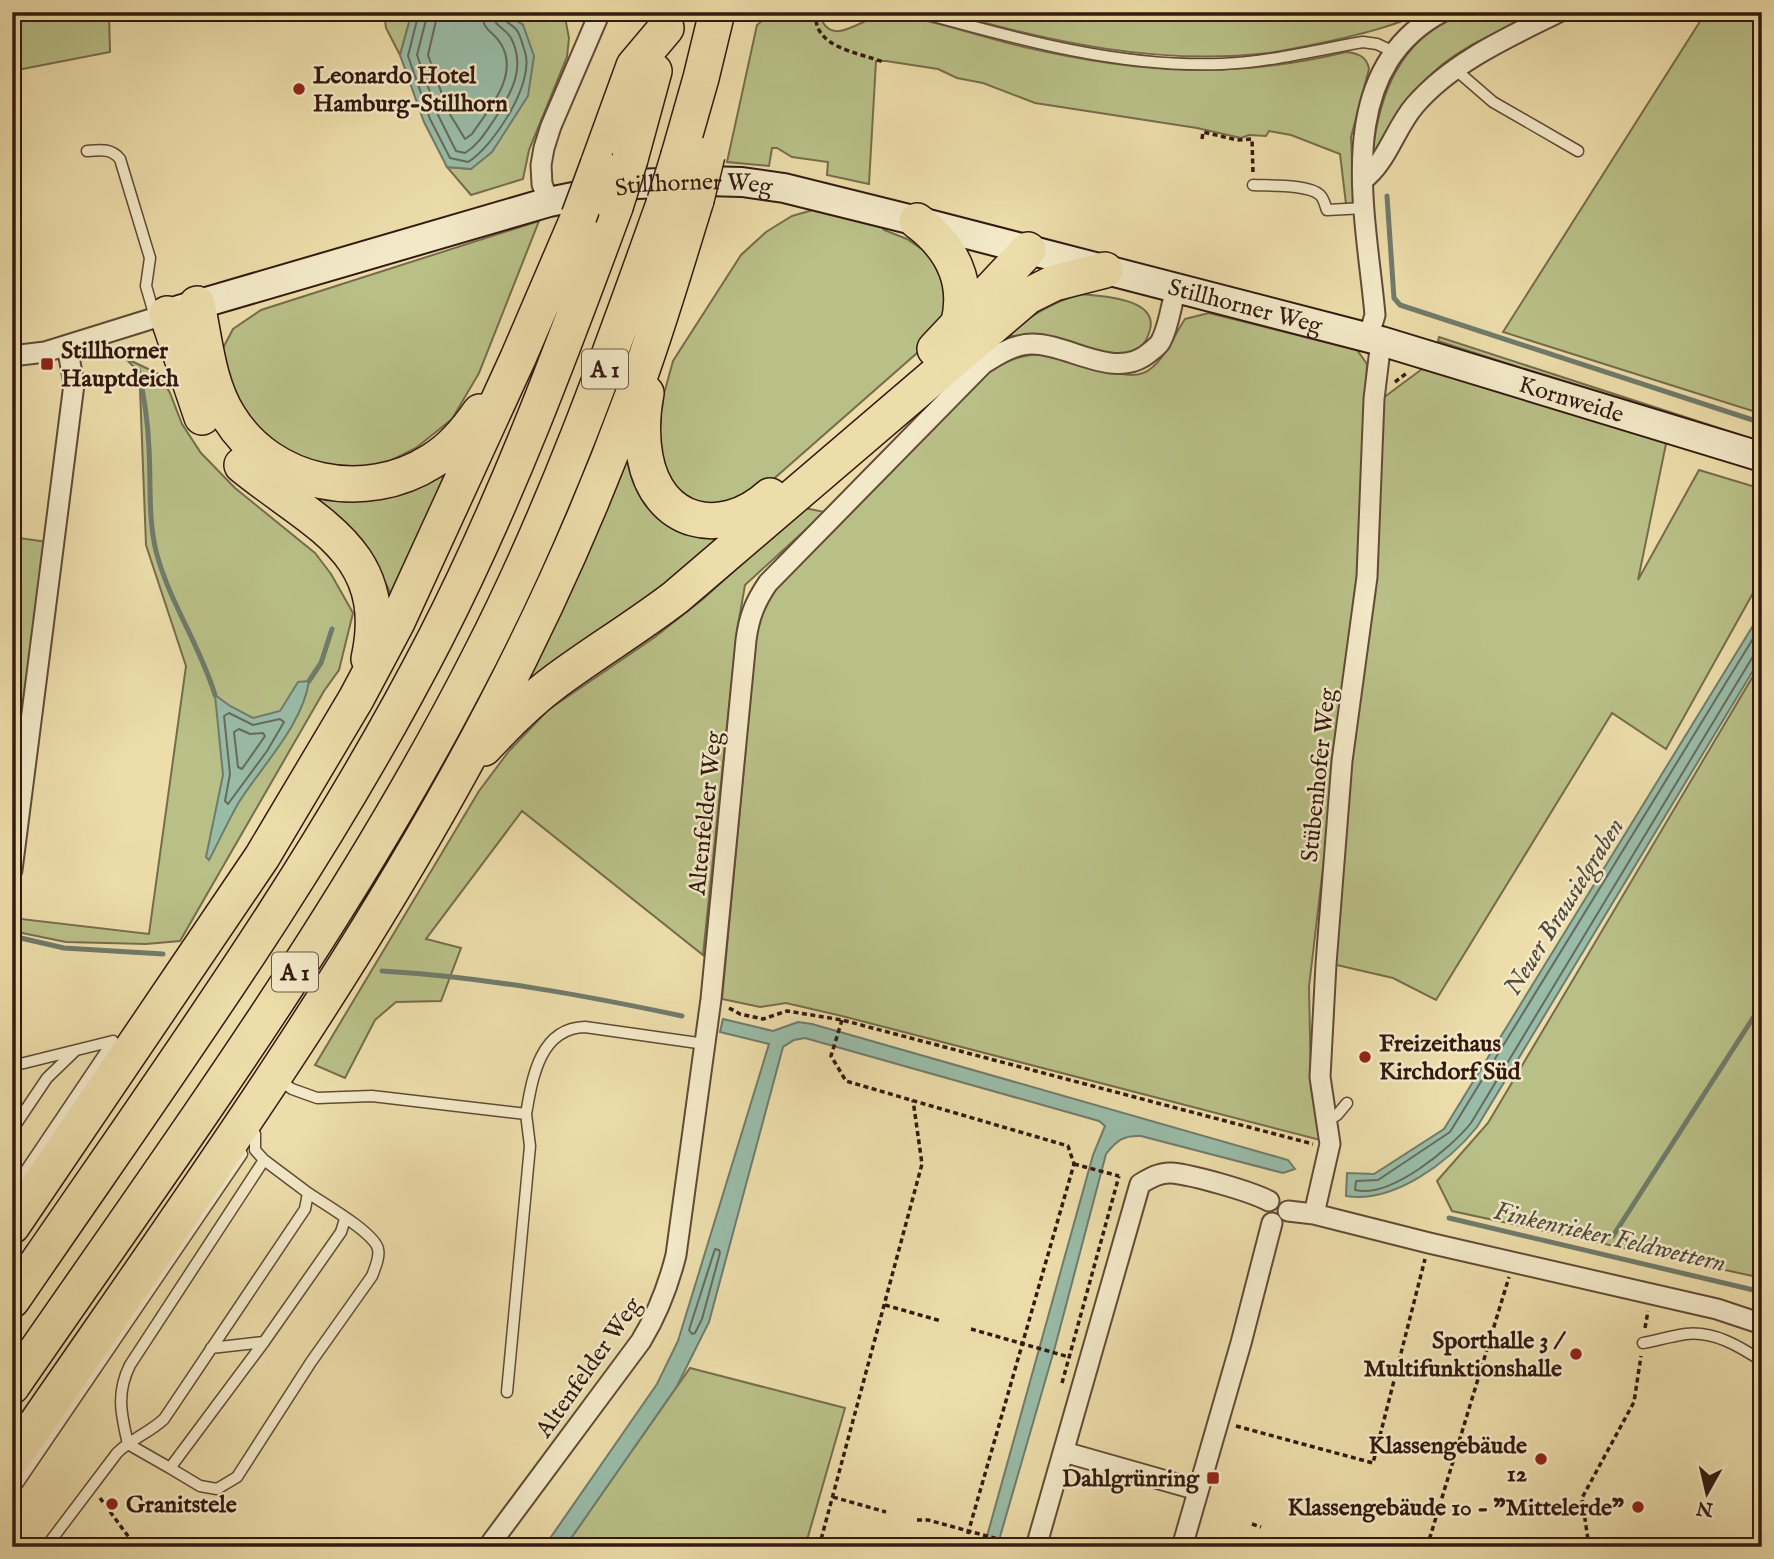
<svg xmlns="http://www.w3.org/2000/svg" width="1774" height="1559" viewBox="0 0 1774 1559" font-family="'IM FELL English',serif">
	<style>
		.green { fill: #b9c087; stroke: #766c4c; stroke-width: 2 }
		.water { fill: #99bca8; stroke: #707b6b; stroke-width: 2 }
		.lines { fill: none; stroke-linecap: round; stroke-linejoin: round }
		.shore { stroke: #666a5c; stroke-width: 2 }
		.stream { stroke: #707b6b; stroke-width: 5 }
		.lane-casing { stroke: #614a36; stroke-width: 13 }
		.street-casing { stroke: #614a36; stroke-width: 23 }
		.secondary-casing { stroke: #331910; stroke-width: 32 }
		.highway-casing { stroke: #331910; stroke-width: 38 }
		.path { stroke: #331910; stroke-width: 3.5; stroke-dasharray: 5 3.5; stroke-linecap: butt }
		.lane { stroke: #f3e9c8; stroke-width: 10 }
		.street { stroke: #f3e9c8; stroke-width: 19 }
		.secondary { stroke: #f3e9c8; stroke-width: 28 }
		.highway { stroke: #ecddaa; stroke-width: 35 }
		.highway-bridge-casing { stroke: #331910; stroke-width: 38; stroke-linecap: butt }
		.highway-bridge { stroke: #ecddaa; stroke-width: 35 }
		.poi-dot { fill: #8f2418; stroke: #f3e9c8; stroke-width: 2.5 }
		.labels { text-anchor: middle; stroke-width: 5; stroke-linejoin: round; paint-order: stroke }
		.shield { fill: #f3e9c8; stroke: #6d5747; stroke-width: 2 }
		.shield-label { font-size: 23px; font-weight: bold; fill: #331910 }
		.poi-label { font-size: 24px; font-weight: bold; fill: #331910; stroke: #f3e9c8; text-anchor: start }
		.street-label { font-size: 24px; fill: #331910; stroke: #f3e9c8 }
		.water-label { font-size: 26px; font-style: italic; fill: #524a3e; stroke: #f3e9c8 }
	</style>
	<rect width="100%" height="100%" fill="#ecddaa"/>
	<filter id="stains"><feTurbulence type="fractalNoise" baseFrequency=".00286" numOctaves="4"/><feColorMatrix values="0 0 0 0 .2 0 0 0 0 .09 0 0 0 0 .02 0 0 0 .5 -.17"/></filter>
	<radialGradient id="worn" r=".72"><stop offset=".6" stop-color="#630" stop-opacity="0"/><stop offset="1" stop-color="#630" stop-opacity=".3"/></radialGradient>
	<path class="green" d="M12,12H109L110,52L12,71Z
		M384,12H412L400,55L386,28Z
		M504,12H564L569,38L567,57L529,150L523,179L471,195L447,167L471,169L523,25Z
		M773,12H819C828,49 858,22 877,16C883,14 888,14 894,14C938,21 980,37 1024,47C1138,73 1230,80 1346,52C1357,53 1367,56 1369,69L1351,137L1354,203L1346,204L1340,154L1291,135L1269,131L1266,136L1249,135L1241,138L1197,128L1035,103L983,83L957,78L938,69L886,61H876L869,184L827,175L828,162L792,157L777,148H772L769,166L727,162L757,25Z
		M946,12H1423C1395,26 1361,34 1331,41C1310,45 1289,50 1268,53C1160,66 1049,42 946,12Z
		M1458,12H1542C1501,31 1453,48 1423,83C1404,105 1390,132 1375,155H1372C1380,90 1399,45 1458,12Z
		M1706,12H1762V414L1503,332Z
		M823,207L878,220L884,230L907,239L929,254L942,274L946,294L942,321L925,346L745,504L715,511L669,491L656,423L673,361L741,255L766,232L792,216Z
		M539,221L479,373L452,419L416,448L386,463L357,470L327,469L275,444L242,412L224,364L223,348L233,329L261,310Z
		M1080,294C1101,296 1162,298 1149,333C1146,342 1142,349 1133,352C1106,362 1070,338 1043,336C1029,335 1019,338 1005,335C1029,317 1051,303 1080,294Z
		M1209,313L1357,350L1367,364L1357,578L1309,987L1311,1088L1320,1140L842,1016L786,1003L760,1007L722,999L756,639L759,617L775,589L989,372C1034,341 1063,358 1111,371C1120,374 1134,377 1143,373C1162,366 1174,335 1185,319Z
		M1439,337L1762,442V446L1438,341Z
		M125,358L159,374L170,393L182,424L201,453L235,488L315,553L331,574L353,613L339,670L324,691L180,941L146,944L66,942L12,931L13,918L149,934L186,666L146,545L140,389L135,368Z
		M1422,369L1667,439L1638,580L1699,470L1762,489V577L1666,749L1612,713L1436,1000L1393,978L1328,963L1379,401Z
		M633,441L637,469L745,529L520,691Z
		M440,467L450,480L395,603C375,556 350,534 314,499L327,492Z
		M804,508L825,512L745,585L737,631L703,955L522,811L426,939L461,948L441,1001L396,1002L375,1020L345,1078L315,1065L479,791L509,751L548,710L655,637L703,599Z
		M12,537L48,542L12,803Z
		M1762,661V1278L1452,1211L1437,1181L1488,1123Z
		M690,1368L845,1408L805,1547H584L568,1542Z"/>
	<path class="water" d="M412,12H504L523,25L534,56L528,96L492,152L471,169L447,167L424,122L400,55Z
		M1762,611V656L1477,1127C1449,1162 1393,1204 1346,1196L1347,1173L1374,1174L1444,1129Z
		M309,681C303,724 262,766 239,802C228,821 219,841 209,860L206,857L223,775L215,695L230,706L253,718L280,711L298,682Z
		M723,1019L773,1031L798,1022L812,1024L1288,1160L1295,1169L1283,1173L1141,1136C1124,1135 1117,1140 1106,1154L1055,1347L997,1547H984L1093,1155L1105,1126L1099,1121L805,1038L794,1040L783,1047L709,1322L677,1386L565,1547H544L657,1384L678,1341L769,1044L720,1032Z"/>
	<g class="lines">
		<path class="shore" d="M419,12L408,56L430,119L450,158L468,162C493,147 535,83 525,52C523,46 521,38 518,32C513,23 502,23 501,12
			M428,12L417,55L438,115L456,151L465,153C478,145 485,133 494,120C510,95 527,69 511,38C505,27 493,27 492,12
			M438,12L428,55L448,111L465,139L472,134C488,110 520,75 501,44C493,30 483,33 482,12
			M1762,624L1450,1132L1378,1180L1356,1181L1355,1190C1390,1199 1451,1148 1471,1123L1752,658L1762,653
			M229,713L253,725L280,719L284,722L267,751L228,804L225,801L230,774L224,716Z
			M239,729L250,734L263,733L265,736L242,769L238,767L234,732Z
			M715,1249L719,1250L720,1253L702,1319L695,1333L692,1334L689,1330Z"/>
		<path class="stream" d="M1387,196L1394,298L1400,305L1762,423
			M138,369C144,395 148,422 149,449C151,483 148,518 156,551C169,602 200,645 215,695
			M309,681L321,663L332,629
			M12,936L64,948L163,954
			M382,971C484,977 583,995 682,1016
			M1449,1218L1762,1292
			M1613,1236L1762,1004"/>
		<g class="lane-casing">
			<path id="lane" d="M919,12C1017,39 1119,68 1222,64C1270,62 1316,50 1363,42L1377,44L1394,52
				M1456,70L1493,102L1578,151
				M87,151C100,150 111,148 120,159L150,258L146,286L155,317
				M1253,185C1269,186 1308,184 1320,195C1324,199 1325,205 1327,210L1365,208
				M12,1066L113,1041
				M279,1080L292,1089L317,1098L372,1096L526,1114C532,1080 539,1028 585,1027L705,1044
				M1327,1121L1337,1115L1347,1103
				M12,1130L47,1078L75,1051
				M264,1160L130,1365C116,1393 121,1414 128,1444L170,1468L264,1342L341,1232L345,1219
				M12,1191L113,1041
				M1643,1343C1658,1340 1672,1336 1686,1334C1714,1331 1739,1346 1762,1361
				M211,1348L264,1342
				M507,1392L530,1146L526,1114
				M170,1468L200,1486L217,1489L237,1477L311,1362L372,1276C375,1268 380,1257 378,1249C375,1233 323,1203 308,1193
				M12,1492L242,1154
				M12,1529L17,1547
				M46,1547L117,1453C131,1439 149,1433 164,1419L305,1209L308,1193L264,1160L255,1150V1134"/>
		</g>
		<g class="street-casing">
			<path id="street" d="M1363,180C1387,162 1395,128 1415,105C1452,62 1509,37 1559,12
				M549,202L542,184L541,165L544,148L551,126L600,12
				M1368,338L1375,315C1366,213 1330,72 1442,12
				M12,356L45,352L167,314
				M12,870L74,384L67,346
				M1288,1211L1314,1214L1429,1243L1717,1309L1762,1324
				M1314,1214L1330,1144L1320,1077L1326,964L1342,761L1367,577L1374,399L1381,341
				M1064,1452L1198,1490
				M488,1547L641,1341C658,1313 668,1287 676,1255L711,999L746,640C749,617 755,602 768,583L983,364C997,355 1014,344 1032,344C1070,344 1116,382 1150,352C1154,349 1159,345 1161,341C1169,326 1171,305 1176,289
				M1036,1547L1140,1184C1150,1178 1160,1172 1172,1173C1193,1175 1250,1191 1269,1201
				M1182,1547L1241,1343L1272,1223"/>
		</g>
		<g class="secondary-casing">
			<g id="secondary">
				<path id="s1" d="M179,310L549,202L637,184L706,181L742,182L784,188L917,221L1381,341L1762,457"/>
			</g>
		</g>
		<g class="highway-casing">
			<path id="highway" d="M679,155L701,78L717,12
				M630,159L654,71
				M598,165L634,66L666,28
				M917,221C952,247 970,283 958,326
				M197,304C205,342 208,384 229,417C271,485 365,504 432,461C452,449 467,431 480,412
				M167,314L202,417
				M935,349L1028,250
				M646,393C642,414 641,435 645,457C657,524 721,540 770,496
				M242,465C312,523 393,550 369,659
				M484,748C506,724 529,701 556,681C595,652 637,627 676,597L1028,296L1054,283L1105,270
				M12,1226L262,857L356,699L397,622L518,358L579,216
				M12,1300C160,1083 316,871 436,637C507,498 561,353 615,207
				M12,1386C176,1148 349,914 480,656C555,510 610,355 665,201
				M12,1459C165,1236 324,1017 455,781C523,659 583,531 631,400C656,334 675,267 696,200"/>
		</g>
		<path class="path" d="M816,12C812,48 858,52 883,62
			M1202,139L1203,132L1237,140L1252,139L1253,173
			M1395,382L1408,372
			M729,1008L740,1014L763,1019L787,1011L842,1020L1313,1144
			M842,1020L831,1056L846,1081L1068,1146L1074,1164L964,1547
			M1074,1164L1119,1176
			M885,1305L941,1321
			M1645,1328L1648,1311
			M971,1329L1069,1357
			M1062,1383L1119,1176
			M1236,1426L1373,1463L1425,1259
			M833,1497L886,1512
			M100,1498L136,1547
			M917,1520H928L1020,1545
			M1252,1524L1261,1527
			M1299,1541L1317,1547
			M819,1547L922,1164L913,1100
			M1427,1547L1509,1277
			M1589,1547L1582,1498L1634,1402L1641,1356"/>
		<use href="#lane" class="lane"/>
		<use href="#street" class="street"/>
		<use href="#secondary" class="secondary"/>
		<use href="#highway" class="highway"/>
		<g class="highway-bridge-casing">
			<path id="highway-bridge" d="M696,200L707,155
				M665,201L679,155
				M615,207L630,159
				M579,216L598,165"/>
		</g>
		<use href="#highway-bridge" class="highway-bridge"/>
	</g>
	<g class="poi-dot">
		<circle cx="299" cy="89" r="7"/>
		<rect x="40" y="357" width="14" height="14" rx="3.5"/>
		<circle cx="1365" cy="1057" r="7"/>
		<circle cx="1576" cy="1354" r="7"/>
		<circle cx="1541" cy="1459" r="7"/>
		<rect x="1206" y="1471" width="14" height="14" rx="3.5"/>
		<circle cx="112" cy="1504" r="7"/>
		<circle cx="1638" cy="1507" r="7"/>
	</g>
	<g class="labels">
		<g class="shield">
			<rect x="582" y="349.5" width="46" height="39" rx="5"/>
			<rect x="272" y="952.5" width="46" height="39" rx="5"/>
		</g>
		<g class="shield-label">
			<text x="605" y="377">A 1</text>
			<text x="295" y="980">A 1</text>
		</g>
		<g class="poi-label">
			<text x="313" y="83">Leonardo Hotel<tspan x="313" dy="28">Hamburg-Stillhorn</tspan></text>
			<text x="61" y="358">Stillhorner<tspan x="61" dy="28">Hauptdeich</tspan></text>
			<text x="1379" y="1051">Freizeithaus<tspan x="1379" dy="28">Kirchdorf Süd</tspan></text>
			<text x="1562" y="1348" text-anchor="end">Sporthalle 3 /<tspan x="1562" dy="28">Multifunktionshalle</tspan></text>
			<text x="1527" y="1453" text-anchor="end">Klassengebäude<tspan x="1527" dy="28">12</tspan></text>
			<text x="1199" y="1486" text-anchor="end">Dahlgrünring</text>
			<text x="126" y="1512">Granitstele</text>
			<text x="1624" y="1515" text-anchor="end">Klassengebäude 10 - "Mittelerde"</text>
		</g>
		<g class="street-label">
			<text dy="8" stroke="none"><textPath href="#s1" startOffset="532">Stillhorner Weg</textPath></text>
			<text dy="8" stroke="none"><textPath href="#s1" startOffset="1099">Stillhorner Weg</textPath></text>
			<text dy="8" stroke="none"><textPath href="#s1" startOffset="1438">Kornweide</textPath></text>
			<text transform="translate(1318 775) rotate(-84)" y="8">Stübenhofer Weg</text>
			<text transform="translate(705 813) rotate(-84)" y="8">Altenfelder Weg</text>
			<text transform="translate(588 1367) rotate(-55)" y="8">Altenfelder Weg</text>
		</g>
		<g class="water-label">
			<text transform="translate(1563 906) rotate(-58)" y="9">Neuer Brausielgraben</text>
			<text transform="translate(1610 1236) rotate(13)" y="9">Finkenrieker Feldwettern</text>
		</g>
	</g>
	<rect width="1774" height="1559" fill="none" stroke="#ecddaa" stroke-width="42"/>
	<rect x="14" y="14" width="1746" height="1531" fill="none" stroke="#331910" stroke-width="3.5"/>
	<rect x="21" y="21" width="1732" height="1517" fill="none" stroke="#331910" stroke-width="2"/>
	<g transform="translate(1707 1493) rotate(188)" stroke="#f3e9c8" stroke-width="5" paint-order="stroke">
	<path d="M0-5L12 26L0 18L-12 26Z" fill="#331910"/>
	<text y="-10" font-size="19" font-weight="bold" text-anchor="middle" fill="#331910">N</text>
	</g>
	<rect width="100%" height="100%" filter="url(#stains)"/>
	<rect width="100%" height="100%" fill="url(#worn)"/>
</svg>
